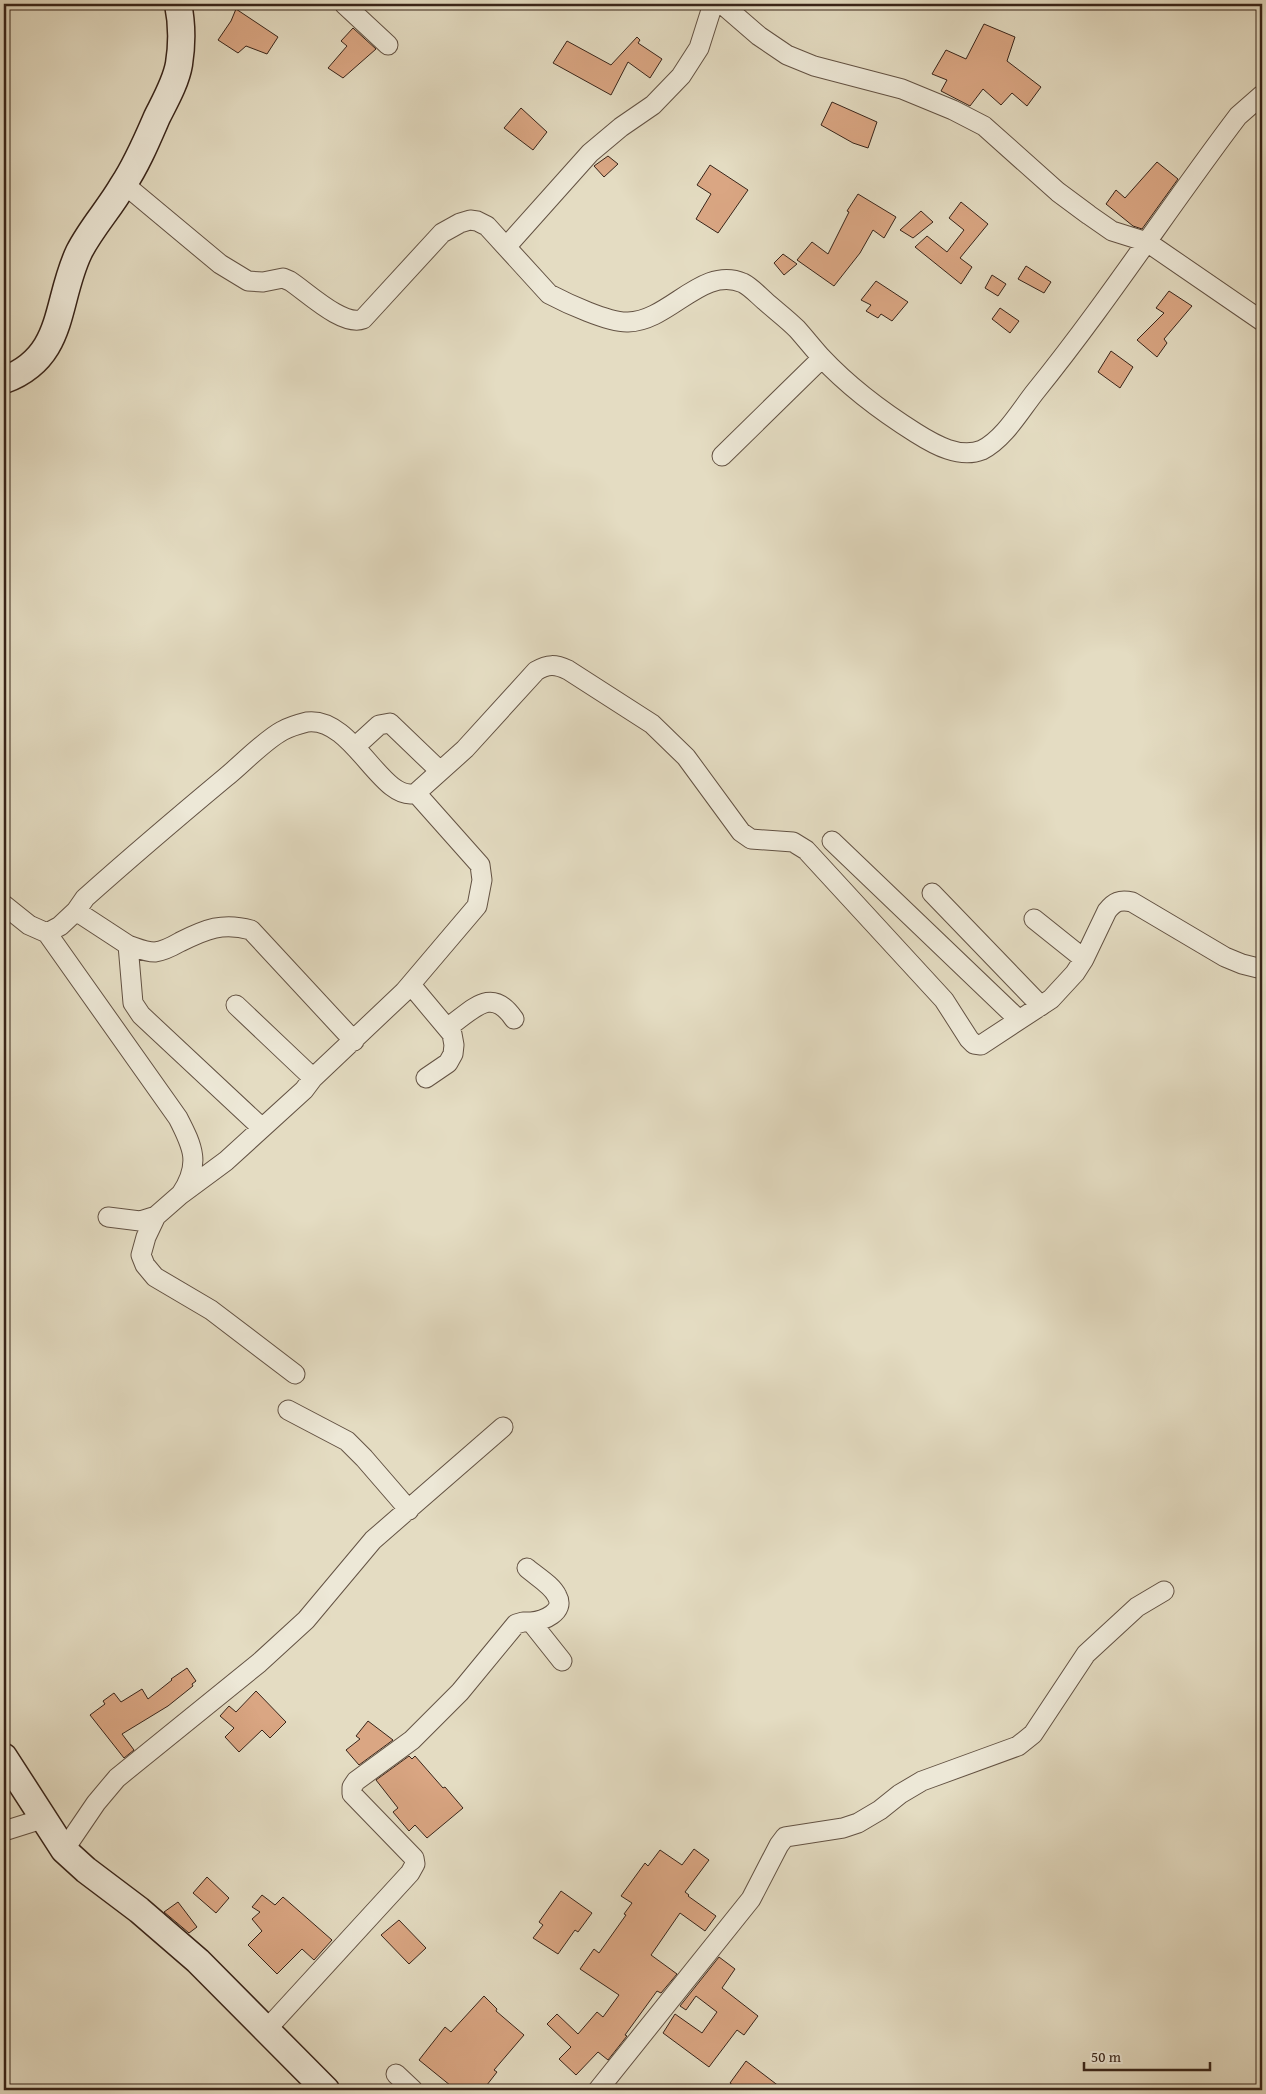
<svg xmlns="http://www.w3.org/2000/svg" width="1266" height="2094" viewBox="0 0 1266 2094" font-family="'Gentium Book Plus',serif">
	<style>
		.building { fill: #daa683; stroke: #382419 }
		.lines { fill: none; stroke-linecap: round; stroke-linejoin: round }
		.street-casing { stroke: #635243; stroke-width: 21 }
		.secondary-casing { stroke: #382419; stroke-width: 29 }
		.street { stroke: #ede8d7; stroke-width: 19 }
		.secondary { stroke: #ede8d7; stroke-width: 26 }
	</style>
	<rect width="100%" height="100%" fill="#e4dcc2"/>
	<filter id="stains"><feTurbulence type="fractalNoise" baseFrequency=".004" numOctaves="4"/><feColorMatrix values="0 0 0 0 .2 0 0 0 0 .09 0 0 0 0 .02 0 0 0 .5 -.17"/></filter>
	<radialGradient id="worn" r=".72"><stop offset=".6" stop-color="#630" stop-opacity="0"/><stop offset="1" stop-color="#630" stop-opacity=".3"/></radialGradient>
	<path class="building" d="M236,9L278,37L267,54L246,46L238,53L218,40L231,21Z
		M984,24L1015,37L1007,61L1041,87L1027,106L1012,93L1001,105L983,89L970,106L941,91L947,80L932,74L946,50L966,59Z
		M353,28L376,49L343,78L328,68L347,46L341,41Z
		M637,37L640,40L638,43L662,59L650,78L628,62L611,95L553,63L567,41L611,65Z
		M832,102L877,122L868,148L853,143L821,125Z
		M521,108L547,132L533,150L504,128Z
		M608,156L618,164L604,177L594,166Z
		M1157,162L1178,179L1142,229L1133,226L1106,204L1116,190L1125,198Z
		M710,165L748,190L718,233L696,219L711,194L697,185Z
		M858,194L896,217L884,238L873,230L860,253L834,286L797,260L812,242L828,254L849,212L847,211Z
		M961,202L988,224L960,258L972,267L961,284L915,247L927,236L947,252L964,230L949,218Z
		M921,211L933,222L913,238L900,230Z
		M783,254L797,264L784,275L774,263Z
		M1026,266L1051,282L1044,293L1018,279Z
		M992,275L1006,284L998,296L985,288Z
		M876,281L908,302L892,321L881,314L878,318L866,311L871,305L861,300Z
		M1169,291L1192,306L1164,339L1167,343L1157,357L1137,340L1164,313L1156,308Z
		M1000,308L1019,321L1010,333L992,319Z
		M1111,351L1133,367L1120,388L1098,372Z
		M187,1668L196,1681L192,1684L193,1686L168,1706L122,1734L134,1750L124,1758L90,1715L105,1704L103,1701L114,1693L121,1702L142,1689L148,1699L172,1680L171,1679Z
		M256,1691L286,1722L270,1738L262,1730L239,1752L225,1737L234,1728L220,1716L229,1706L236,1712Z
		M368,1721L393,1740L359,1765L346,1750L360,1739L356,1736Z
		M409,1756L412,1759L415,1756L443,1788L445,1787L463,1808L427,1838L415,1825L409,1831L393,1812L398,1808L376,1780Z
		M694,1849L709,1860L685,1892L689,1895L688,1896L716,1916L705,1931L680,1913L651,1955L677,1974L661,1993L657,1991L625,2035L627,2036L608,2060L598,2052L576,2075L559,2059L571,2047L547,2024L557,2014L578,2034L597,2012L603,2017L619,1995L580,1969L594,1949L599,1953L626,1915L624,1914L632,1903L621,1896L645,1863L648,1866L660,1850L682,1865Z
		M207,1877L229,1898L216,1913L193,1893Z
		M561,1891L592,1913L578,1932L575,1930L558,1954L533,1938L543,1925L539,1922Z
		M262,1895L275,1905L283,1897L332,1940L314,1960L302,1949L277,1974L248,1945L262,1931L252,1919L260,1912L252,1907Z
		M178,1902L197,1927L189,1933L164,1912Z
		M399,1920L426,1948L409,1964L381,1935Z
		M719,1957L735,1969L722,1988L758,2016L744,2035L737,2030L709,2067L663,2033L675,2014L702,2033L717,2012L696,1996L686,2010L680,2006Z
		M484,1996L497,2009L496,2011L524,2035L494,2070L497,2072L483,2090H456L419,2060L445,2027L451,2032Z
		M746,2061L784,2090H740L730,2083Z"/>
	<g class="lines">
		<g class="street-casing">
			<path id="street" d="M344,4L388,45
				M722,4L759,36L787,55L814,66L902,89L953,110L984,126L1058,192L1089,215L1112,231L1147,242L1262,321
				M124,184L220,264L248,281L263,282L283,278L290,281C307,292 343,327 363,319L442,233L460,223L470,220L477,221L487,226L549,294C566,303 609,323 628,322C670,321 702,265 743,283C751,287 758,295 765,301C775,310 787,319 797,329C805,338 813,348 821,357C849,387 881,411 916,433C935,445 960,459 982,450C1004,439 1020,411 1035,392C1107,303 1169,207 1238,116L1262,95
				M507,246L590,153L621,127L653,105L681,76L699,48L713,4
				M722,456L822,358
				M356,746L379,725L390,723L440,771
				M832,841L1019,1020
				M932,893L1041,1006
				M4,905L29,925L47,933L60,926L76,911L128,945L133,1003L141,1015L262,1128
				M76,911L85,898C131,857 178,817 226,777C242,764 265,740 282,731C289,727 299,724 307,722C353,716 382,804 416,793L465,749L536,671C548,664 555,664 568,670L652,724L686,757L741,832L751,839L793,842L806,850L944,1000L969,1039L974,1044L981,1045L1051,999L1075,973L1084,959L1107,911C1114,902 1120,899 1132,902L1225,957L1242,964L1262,969
				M1034,919L1084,959
				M47,933L178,1118C193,1147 201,1164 181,1194
				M128,945C137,948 145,952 155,952C164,951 173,946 180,942C206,929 223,922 251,930L354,1041
				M411,985L452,1034L454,1045L453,1054L448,1063L426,1078
				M236,1005L313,1078
				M447,1028C473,1010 491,985 514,1019
				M108,1217L140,1221L156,1216
				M295,1374L211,1310L155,1277L145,1265L141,1255L146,1237L156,1216L180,1195L226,1161L304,1090L313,1078L404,992L477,906L482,880L480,865L416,793
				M288,1410L347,1441L364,1458L409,1510
				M527,1568C536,1576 552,1585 557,1596C566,1612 543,1621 531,1622
				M4,1831L42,1819
				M64,1850L96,1803L117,1778L259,1663L306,1620L373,1540L503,1427
				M266,2030L410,1873L415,1864L414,1858L352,1794V1787L356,1781L412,1740L460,1692L516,1624L523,1622H531L562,1661
				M396,2074L413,2090
				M598,2090L751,1899L779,1845L785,1837L843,1828L858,1823L880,1810L900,1794L922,1781L1018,1746L1033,1734L1086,1654L1137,1607L1164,1591"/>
		</g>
		<g class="secondary-casing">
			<path id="secondary" d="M4,380C66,357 55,302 79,252C91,228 110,208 123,185C137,164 147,140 157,117C165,101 176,82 179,64C182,45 182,23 178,4
				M4,1757L64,1850L86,1870L139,1910L198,1961L326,2090"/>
		</g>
		<use href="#street" class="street"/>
		<use href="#secondary" class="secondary"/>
	</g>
	<rect width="1266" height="2094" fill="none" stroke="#e4dcc2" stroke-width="20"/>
	<rect x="5" y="5" width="1256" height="2084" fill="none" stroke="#382419" stroke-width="2.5"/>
	<rect x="10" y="10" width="1246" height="2074" fill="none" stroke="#382419"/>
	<path d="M1084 2062v8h126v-8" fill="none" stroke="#382419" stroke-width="2.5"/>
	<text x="1091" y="2062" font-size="15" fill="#382419" stroke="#ede8d7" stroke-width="4" paint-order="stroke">50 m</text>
	<rect width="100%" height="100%" filter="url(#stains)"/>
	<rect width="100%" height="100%" fill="url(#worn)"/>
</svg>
